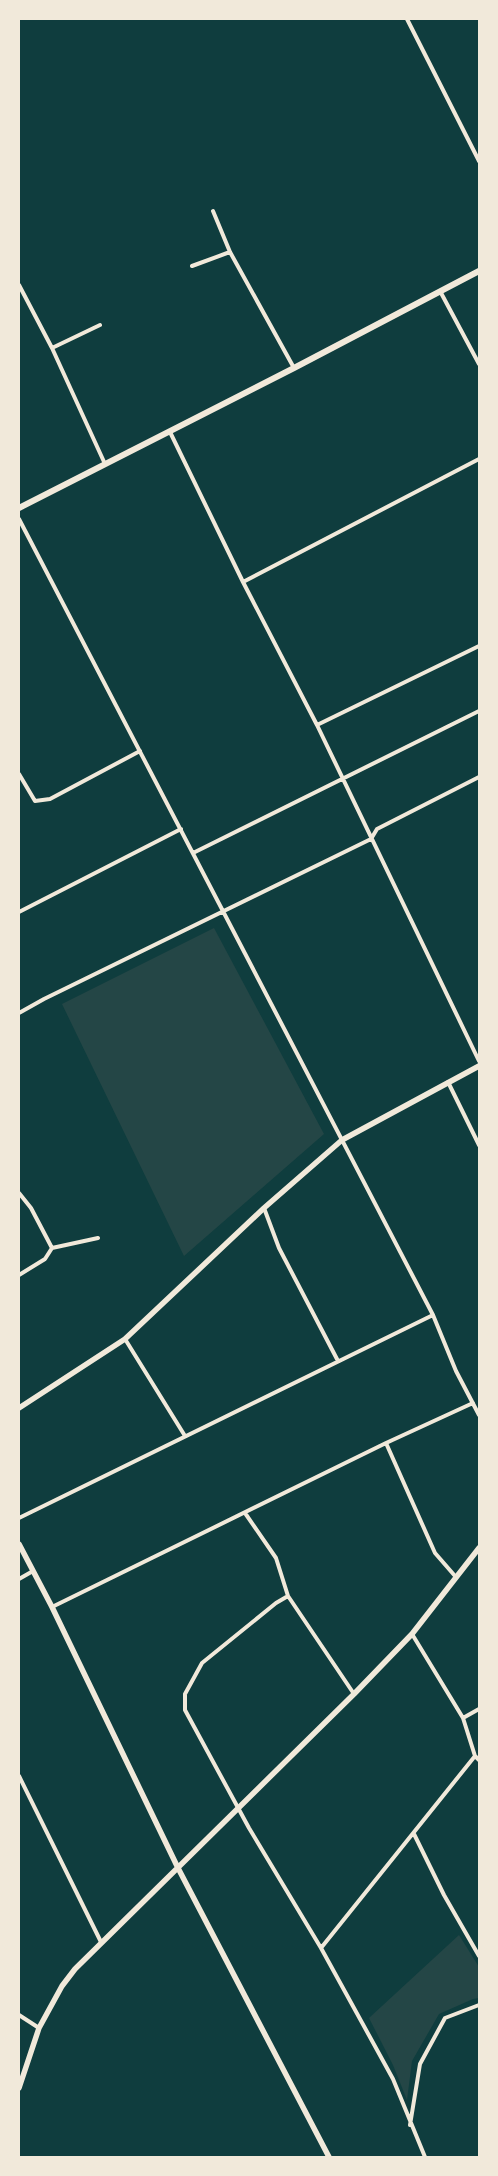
<svg xmlns="http://www.w3.org/2000/svg" width="498" height="2176" viewBox="0 0 498 2176" font-family="'Zilla Slab',serif">
	<style>
		.green { fill: #244646 }
		.lines { fill: none; stroke-linecap: round; stroke-linejoin: round }
		.minor { stroke: #f1e9da; stroke-width: 4 }
		.tertiary { stroke: #f1e9da; stroke-width: 5.5 }
		.secondary { stroke: #f1e9da; stroke-width: 6 }
	</style>
	<rect width="100%" height="100%" fill="#0f3d3e"/>
	<path class="green" d="M214,928L324,1134L184,1256L62,1004Z
		M459,1935L479,1967V1998L473,1999L439,2014L412,2061L407,2100L393,2065L369,2018Z"/>
	<g class="lines">
		<path class="minor" d="M407,19L479,161
			M213,211L230,252L294,368
			M192,266L230,252
			M19,285L52,348L105,464
			M440,291L479,364
			M52,348L100,325
			M170,432L243,582L317,725L479,1061
			M19,519L433,1315L456,1371L479,1415
			M243,582L479,459
			M317,725L479,646
			M19,774L35,801L50,799L140,751
			M193,853L479,711
			M19,912L181,829
			M19,1013L44,999L371,839L377,829L479,777
			M448,1082L479,1145
			M19,1193L31,1208L52,1248
			M264,1208L279,1248L338,1361
			M52,1248L98,1238
			M19,1275L45,1259L52,1248
			M125,1339L185,1436
			M386,1443L435,1553L455,1576
			M245,1513L276,1558L288,1596
			M19,1518L433,1315
			M19,1579L33,1571
			M52,1607L386,1443L473,1403
			M412,1634L463,1718L475,1756L479,1760
			M354,1694L288,1596L276,1603L202,1663L185,1694V1710L249,1828L321,1948L393,2079L425,2157
			M463,1718L479,1709
			M19,1776L101,1942
			M414,1834L444,1895L479,1956
			M321,1948L475,1756
			M19,2015L39,2028
			M410,2125L420,2064L445,2018L479,2005"/>
		<path class="tertiary" d="M19,1408L125,1339L264,1208L342,1140L479,1066
			M19,1544L52,1607L178,1868L329,2157
			M19,2088L39,2028L62,1986L75,1969L354,1694L412,1634L479,1548"/>
		<path class="secondary" d="M19,508L294,368L479,271"/>
	</g>
	<rect width="498" height="2176" fill="none" stroke="#f1e9da" stroke-width="40"/>
</svg>
